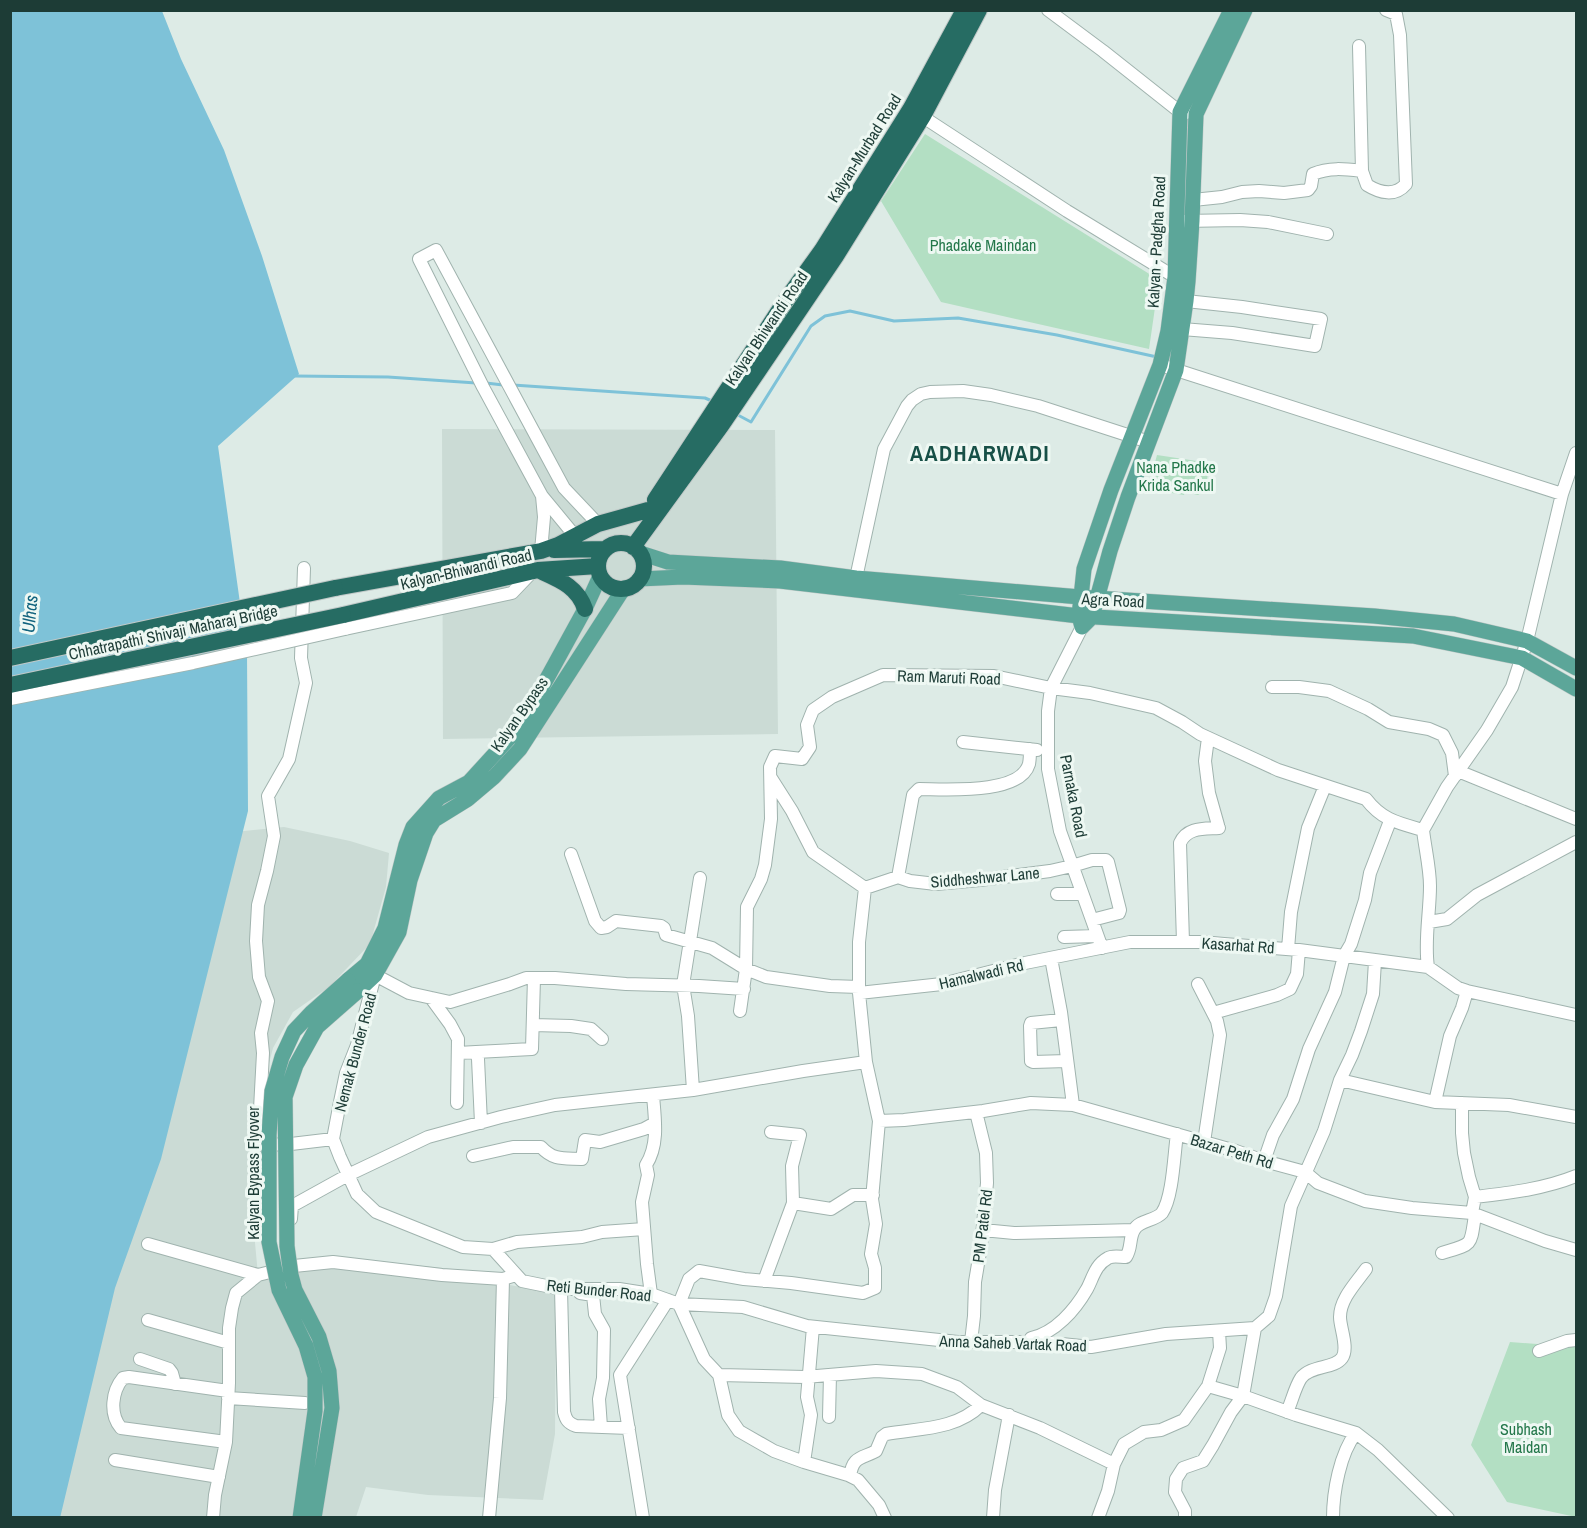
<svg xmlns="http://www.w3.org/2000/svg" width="1587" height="1528" viewBox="0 0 1587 1528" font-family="'Archivo Narrow',sans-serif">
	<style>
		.built { fill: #cbdbd5 }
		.green { fill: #b3dfc3 }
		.water { fill: #7ec2d8 }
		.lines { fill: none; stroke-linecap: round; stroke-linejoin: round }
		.stream { stroke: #7ec2d8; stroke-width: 3 }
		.minor-casing { stroke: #a0b3ae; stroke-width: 14 }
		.major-casing { stroke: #c0c8c7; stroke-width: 16 }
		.highway-casing { stroke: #c0c8c7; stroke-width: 18 }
		.minor { stroke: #fff; stroke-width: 12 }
		.major { stroke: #5ca699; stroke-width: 15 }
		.highway { stroke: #266c63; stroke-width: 16 }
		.minor-bridge-casing { stroke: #a0b3ae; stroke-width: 14; stroke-linecap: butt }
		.major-bridge-casing { stroke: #c0c8c7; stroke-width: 16; stroke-linecap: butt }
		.highway-bridge-casing { stroke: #c0c8c7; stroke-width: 18; stroke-linecap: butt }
		.minor-bridge { stroke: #fff; stroke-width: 12 }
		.major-bridge { stroke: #5ca699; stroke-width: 15 }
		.highway-bridge { stroke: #266c63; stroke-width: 16 }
		.labels { text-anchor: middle; stroke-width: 6; stroke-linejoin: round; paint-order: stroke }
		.street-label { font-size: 16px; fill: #1d3c36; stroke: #eef8f3 }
		.park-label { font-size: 16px; fill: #23774a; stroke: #eef8f3 }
		.water-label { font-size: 18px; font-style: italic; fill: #11637e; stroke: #eef8f3 }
		.district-label { font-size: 22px; font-weight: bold; letter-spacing: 1.5px; fill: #175047; stroke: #eef8f3 }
	</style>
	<rect width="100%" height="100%" fill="#ddebe6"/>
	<path class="built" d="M442,429L775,430L778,734L443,739Z
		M284,827L350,841L389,853L386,887L370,944L329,987L293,1012L273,1048L256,1112L255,1243L258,1275L325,1256L501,1274L510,1285L556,1294L555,1434L543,1500L428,1495L366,1487L356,1517L49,1518L235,832Z"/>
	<path class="green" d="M925,134L1159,280L1149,349L941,302L881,201Z
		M1157,455L1210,463L1205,490L1198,495L1185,492L1184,495L1148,489Z
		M1510,1342L1576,1347V1517L1507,1502L1471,1445Z"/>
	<path class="water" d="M10,11H162L181,59L224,150L262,256L299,374L218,446L247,653L248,811L161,1159L115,1288L60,1518L10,1517Z"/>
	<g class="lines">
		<path class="stream" d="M294,376L388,377L476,383
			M486,383L503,385
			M513,385L705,398L712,401
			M736,414L751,422L811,326L825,316L850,311L894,321L958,318L1057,335L1157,357"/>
		<g class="minor-casing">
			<path id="minor" d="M1048,10L1103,51L1180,112L1186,113
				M917,113L1067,211L1175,277L1181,279
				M1362,171L1367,185C1380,193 1395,197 1406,184L1400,35L1396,14L1386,10
				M1193,200L1222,197L1242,192L1259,191L1284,193L1308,190L1311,186L1313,174C1329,167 1345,169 1362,171L1359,46
				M1184,221L1240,220L1268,222L1327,234
				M1182,329L1232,333L1315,346L1321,319L1242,307L1186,301
				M1167,367L1562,494
				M575,536L542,496L483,387L419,259L436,250L564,488L598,524
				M541,551L544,517L542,496
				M304,568L301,658L306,683L289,759L268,796L274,836L267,871L258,905L256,941L259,977L268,1001L261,1033L263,1053L260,1109L261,1144L263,1145L291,1144L333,1139
				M856,578L884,449L907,406L912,400L921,394L930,392L963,391L991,395L1038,406L1149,442
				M1082,627L1051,688L1048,711V769L1060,831L1102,948
				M345,629L512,593L533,571
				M1272,687H1299L1329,691L1368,709L1389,722L1429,729L1443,735L1452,753L1455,776
				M1208,738L1205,761L1209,793L1218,825
				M963,742L1037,750
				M1458,771L1576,819
				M771,778L792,811L813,852L865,888
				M1423,830L1447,787L1487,730L1512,687L1527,641L1562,494L1576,453
				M1423,830C1425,848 1430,868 1430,886C1430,913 1424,941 1428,967
				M571,854L595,921L601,928L607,927L616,921L661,926L664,928L666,935L712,948L746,969L766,977L830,986L859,987
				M898,877L913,795L919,789C945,789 1020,795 1029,764C1030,759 1030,754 1030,749
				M865,888L859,942V993L866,1062L879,1121L872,1199L876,1224L871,1254L875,1268V1288L863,1293L791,1283L744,1279L699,1271L689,1279L679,1304L743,1307L807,1326L958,1342H1042L1091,1347L1166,1334L1255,1328L1269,1316L1276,1296L1291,1206L1324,1131L1340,1080L1352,1055L1361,1031L1373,994L1375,961
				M865,888L898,877L910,881L936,884L980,880L1050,871L1072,866L1092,860H1106L1108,862L1120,910L1119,913L1092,920
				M1057,894H1082
				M1429,922L1447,919L1477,895L1576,842
				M1064,937L1097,936
				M1183,942L1180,843C1187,827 1204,829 1219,828
				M1288,949L1291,912L1308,828L1325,786
				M1051,958L1061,1012L1073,1105
				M375,975L357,1045L346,1073L340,1102L333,1139L340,1157L357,1194L376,1212L463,1247L493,1249L522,1281L561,1289H619L651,1294L679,1304L704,1359L719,1375L728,1415L739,1431L774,1451L804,1462L848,1475L858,1480L879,1505L885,1518
				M375,975L409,993L450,1002L510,984L526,978H555L626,984L699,986L744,989
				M1198,984L1217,1021L1220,1035L1204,1142
				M859,993L942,984L1025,963L1130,942H1202L1224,944L1299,950L1428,967L1458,988L1467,991L1576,1015
				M431,998L450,1024L458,1039L457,1103
				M740,1011L746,969L747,907L761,879L765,865L771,819L770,767L775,756L802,759L810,747L807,725L813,710L832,697L883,675L994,676L1051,688L1090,693L1156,708L1182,722L1200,734L1278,770L1366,799C1382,820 1398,823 1423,830
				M1213,1013L1277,995L1290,989L1297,974L1299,950
				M1061,1020L1031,1023L1030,1026L1031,1061L1033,1062L1067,1061
				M533,1025L571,1026L591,1029L602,1039
				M476,1052L532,1049L534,978
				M458,1053L476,1052L478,1059L481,1123
				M1340,1080L1435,1102L1509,1105L1576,1117
				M693,1090L688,1016L683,985L700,878
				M1435,1102L1450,1036L1462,1008L1467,991
				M1462,1103V1133L1464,1153L1469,1177L1475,1197L1472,1213
				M879,1121L904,1120L983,1111L1031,1103L1073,1105L1236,1151L1264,1161L1305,1172L1318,1183L1365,1201L1412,1208L1472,1213L1545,1241L1576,1250
				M771,1132L800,1135L792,1166L793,1203L831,1209L853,1195H873
				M473,1156L513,1147H541C554,1161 564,1158 582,1159L585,1140L600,1142L644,1129L655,1123
				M1264,1161L1273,1135L1293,1099L1309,1049L1335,992L1344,956L1351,944L1365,900L1370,873L1390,821
				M1475,1197C1509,1193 1544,1189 1576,1176
				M291,1219L292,1206L348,1175L428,1137L501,1117L555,1105L693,1090L803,1071L866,1062
				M983,1230L1014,1233L1134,1230
				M148,1244L258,1275
				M493,1249L517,1242L582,1237L602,1232L644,1229
				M1442,1253C1474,1243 1470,1247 1475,1215
				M764,1281L793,1203
				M561,1289L564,1412C566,1420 568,1423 576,1426L629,1428
				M580,1293L593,1295L595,1314L604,1330L603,1378L599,1399L601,1427
				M651,1294L647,1264L642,1202L648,1175L646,1165C659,1145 655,1119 653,1096
				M148,1320L229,1343
				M1031,1338C1055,1333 1075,1310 1087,1289C1093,1278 1095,1265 1108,1258C1113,1255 1120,1257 1126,1257C1132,1248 1129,1238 1134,1230C1139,1220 1155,1221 1162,1213C1173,1197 1174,1154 1177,1134
				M971,1342L974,1316L975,1282L981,1246L987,1183L986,1153L976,1112
				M1539,1351L1567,1341L1576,1340
				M140,1359L169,1369L172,1373L175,1384
				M719,1375L805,1377L876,1371L922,1374L957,1387L981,1405L1040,1428L1114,1464
				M1208,1386L1243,1396L1296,1415L1356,1433L1378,1450L1448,1518
				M228,1398L305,1403
				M1287,1412C1292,1401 1295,1387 1301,1378C1311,1365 1334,1369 1342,1358C1349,1348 1340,1328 1340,1317C1340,1299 1356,1283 1366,1269
				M829,1417L830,1375
				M226,1442L121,1428C109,1414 112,1391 123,1378L129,1377L228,1391
				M115,1460L219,1477
				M804,1462L811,1415L807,1397L813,1327
				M850,1476C853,1456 861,1459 876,1451L882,1437L886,1434C919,1428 956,1430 981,1405
				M213,1518L215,1495L226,1442L229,1383V1328L232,1308L236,1293L258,1275L294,1266L333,1262L442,1275L503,1279L516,1275
				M489,1518L500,1398L503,1279
				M643,1518L620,1375L668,1300
				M993,1518L995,1490L1009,1415
				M1098,1518L1108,1491L1114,1464L1124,1444L1144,1432L1161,1430L1184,1420L1208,1386L1220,1348L1219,1331
				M1185,1518V1511L1175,1492L1176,1479L1183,1468L1203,1461L1213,1445L1231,1412L1243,1396L1255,1328
				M1333,1518C1333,1492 1340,1453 1356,1433"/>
		</g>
		<g class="major-casing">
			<path id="major" d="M1231,10L1180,112L1175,277L1168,331L1160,365L1111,490L1084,569L1079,616L1082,627L1092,617L1110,551L1128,497L1176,370L1186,301L1188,281L1192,221L1196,114L1245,10
				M640,553L668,562L780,568L856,578L1080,597L1374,616L1454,624L1527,641L1576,668
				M639,579L683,577L780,581L1079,616L1413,636L1522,658L1576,689
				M348,980L367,964L385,928L406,845L413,827L439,798L469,782L522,724L585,609L600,576
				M358,991L375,975L399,932L410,880L426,833L434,820L468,799L494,777L520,749L624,588"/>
		</g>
		<g class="highway-casing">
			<path id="highway" d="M655,500L786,300L822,250L911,108L964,10
				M598 566a23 23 0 1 1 46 0a23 23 0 1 1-46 0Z
				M633,547L721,426L836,256L923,116L979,10
				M554,550L605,549
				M540,571C560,580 578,587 585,609
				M335,588L541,551L558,545L598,524L648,510
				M343,615L538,570L598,566"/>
		</g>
		<use href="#minor" class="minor"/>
		<use href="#major" class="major"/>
		<use href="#highway" class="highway"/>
		<g class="minor-bridge-casing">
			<path id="minor-bridge" d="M10,699L193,663L345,629"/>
		</g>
		<g class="major-bridge-casing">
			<path id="major-bridge" d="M300,1518L315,1411V1377L306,1346L279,1290L269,1242V1135L272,1091L282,1057L294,1031L312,1012L348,980
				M314,1518L332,1408L329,1371L319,1337L295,1290L291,1275L287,1246L285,1097L296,1065L317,1027L358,991"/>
		</g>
		<g class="highway-bridge-casing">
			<path id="highway-bridge" d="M10,658L335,588
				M10,685L343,615"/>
		</g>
		<use href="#minor-bridge" class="minor-bridge"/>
		<use href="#major-bridge" class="major-bridge"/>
		<use href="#highway-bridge" class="highway-bridge"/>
	</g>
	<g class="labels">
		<g class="street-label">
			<text transform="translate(864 148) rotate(-58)" y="6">Kalyan-Murbad Road</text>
			<text transform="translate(1156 242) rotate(-87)" y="6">Kalyan - Padgha Road</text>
			<text transform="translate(766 328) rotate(-56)" y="6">Kalyan Bhiwandi Road</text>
			<text transform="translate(466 569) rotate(-13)" y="6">Kalyan-Bhiwandi Road</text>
			<text transform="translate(1113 600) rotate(3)" y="6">Agra Road</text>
			<text transform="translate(173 632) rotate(-12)" y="6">Chhatrapathi Shivaji Maharaj Bridge</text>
			<text transform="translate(949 677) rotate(2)" y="6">Ram Maruti Road</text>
			<text transform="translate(519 714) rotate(-55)" y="6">Kalyan Bypass</text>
			<text transform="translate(1074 796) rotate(79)" y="6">Parnaka Road</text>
			<text transform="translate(985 877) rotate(-5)" y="6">Siddheshwar Lane</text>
			<text transform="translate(1238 945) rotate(4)" y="6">Kasarhat Rd</text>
			<text transform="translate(981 974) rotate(-13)" y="6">Hamalwadi Rd</text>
			<text transform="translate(355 1052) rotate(-75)" y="6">Nemak Bunder Road</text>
			<text transform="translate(1232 1151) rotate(17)" y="6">Bazar Peth Rd</text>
			<text transform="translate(253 1173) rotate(-90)" y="6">Kalyan Bypass Flyover</text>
			<text transform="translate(982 1226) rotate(-83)" y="6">PM Patel Rd</text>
			<text transform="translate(599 1290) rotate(6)" y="6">Reti Bunder Road</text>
			<text transform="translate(1013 1343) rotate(2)" y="6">Anna Saheb Vartak Road</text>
		</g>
		<g class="park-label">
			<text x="983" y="251">Phadake Maindan</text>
			<text x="1176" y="473">Nana Phadke<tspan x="1176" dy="18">Krida Sankul</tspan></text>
			<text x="1526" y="1435">Subhash<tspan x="1526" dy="18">Maidan</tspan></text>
		</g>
		<g class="water-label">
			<text transform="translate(30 614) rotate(-85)" y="6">Ulhas</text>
		</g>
		<g class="district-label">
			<text x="980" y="461">AADHARWADI</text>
		</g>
	</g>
	<rect width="1587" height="1528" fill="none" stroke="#1d3c36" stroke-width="24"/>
</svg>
